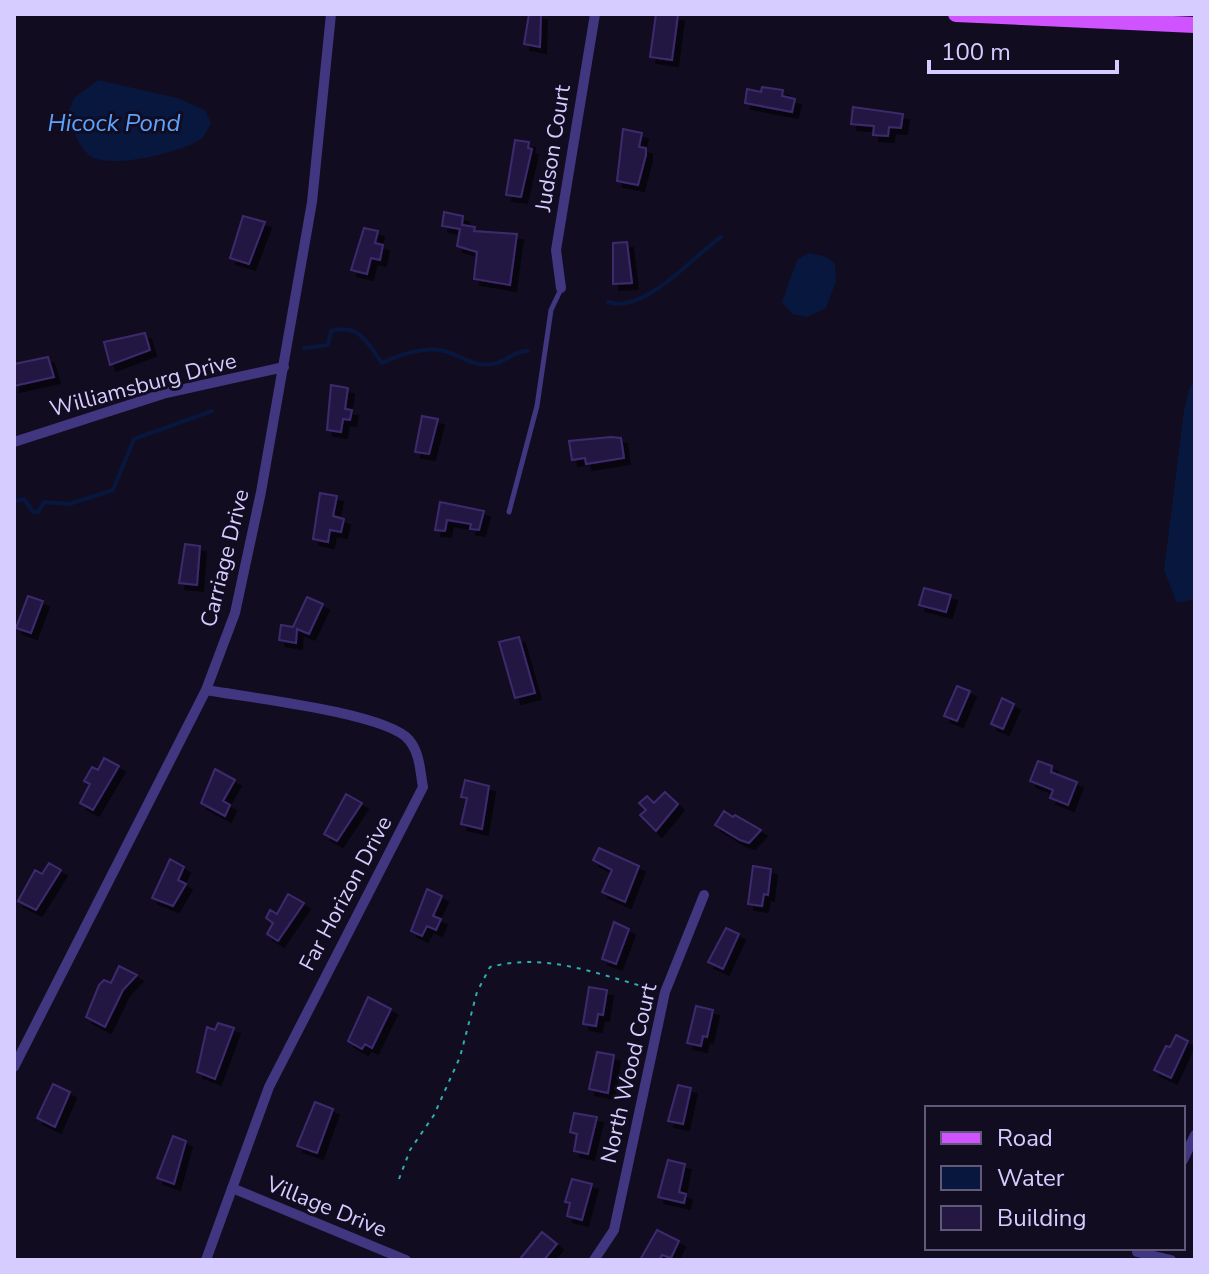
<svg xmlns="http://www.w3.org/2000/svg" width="1209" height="1274" viewBox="0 0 1209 1274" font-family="'Nunito Sans',sans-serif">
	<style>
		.water { fill: #08173e }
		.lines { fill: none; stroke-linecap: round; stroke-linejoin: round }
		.stream { stroke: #08173e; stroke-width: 4 }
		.building { fill: #241842; stroke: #3e2a6e; stroke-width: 2; filter: url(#shadow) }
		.path { stroke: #2cafb3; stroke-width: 2; stroke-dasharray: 4 6; stroke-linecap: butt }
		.service { stroke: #403780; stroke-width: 5 }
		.minor { stroke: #403780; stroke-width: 10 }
		.primary { stroke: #cf53ff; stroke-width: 16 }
		.labels { text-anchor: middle; stroke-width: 6; stroke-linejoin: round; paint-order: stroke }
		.street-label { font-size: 22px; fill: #d6ccff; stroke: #120c20 }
		.water-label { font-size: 24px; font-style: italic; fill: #5aa3ff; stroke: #120c20 }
	</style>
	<defs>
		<filter id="shadow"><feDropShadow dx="6" dy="6" stdDeviation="0" flood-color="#0009"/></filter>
	</defs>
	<rect width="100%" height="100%" fill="#120c20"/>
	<path class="water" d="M98,80L177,98L205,110L211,123C208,128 205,136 201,139C184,152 111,169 92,157C78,148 73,129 67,115L74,98Z
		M808,253L824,256L835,263L836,281L826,308L807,317L792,314L782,302L797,260Z
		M1195,381V599L1177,603L1164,570L1184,410L1189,389Z"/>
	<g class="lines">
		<path class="stream" d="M608,302C645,314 691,258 721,237
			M304,348L328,345L331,331C359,323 367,342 382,363C398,355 425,346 444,351C460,355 475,368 493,364C506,362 515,350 528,351
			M14,501L24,499L33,512H38L44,502L69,504L113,490L134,439L212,411"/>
	</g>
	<path class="building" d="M529,14H541L540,47L524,44Z
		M656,14L678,15L672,60L650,57Z
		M762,87L783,90L782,96L795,99L792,112L745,103L747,89L761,92Z
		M853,107L903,114L901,128L889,127L888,136L873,135L874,126L851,124Z
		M623,129L642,133L639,147L646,148V155L638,185L617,181Z
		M515,140L529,142L528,148L532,149L521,197L506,195Z
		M444,212L463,216L462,225L475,227L474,231L517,234L510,285L474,279L477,252L457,246L460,229L442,226Z
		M243,216L265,222L249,264L230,258Z
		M364,228L378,231L375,243L383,245L380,260L371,258L367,274L351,270Z
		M627,242L632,283L613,284V243Z
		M145,333L150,350L110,365L104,342Z
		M48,357L54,377L14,386V364Z
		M331,385L348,388L345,409L352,410L350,420L343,419L341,432L327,430Z
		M422,416L438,419L429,454L415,452Z
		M611,437L621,438L624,458L586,464L585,458L572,460L569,441Z
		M320,493L337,496L333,516L344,519L341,532L330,530L328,542L313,539Z
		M440,502L484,511L479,530L470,529L471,524L447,520L445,531L435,530Z
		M185,544L200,546L197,585L179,583Z
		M924,588L951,595L946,612L919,605Z
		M28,596L43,601L31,633L16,628Z
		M307,597L323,604L309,634L297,629L296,643L279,640L281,625L293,627Z
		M519,637L535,693L515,698L499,642Z
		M957,686L970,691L957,721L944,716Z
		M1002,698L1014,704L1003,729L991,724Z
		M104,758L119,766L93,810L80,803L90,784L84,781L92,767L98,770Z
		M1038,761L1052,766L1051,772L1077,782L1068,805L1050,798L1053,790L1030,781Z
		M215,769L235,780L223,801L230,805L225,816L201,803Z
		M465,780L489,786L482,829L461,824L467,798L461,797Z
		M665,792L678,804L656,831L640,815L646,810L639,803L647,796L654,803Z
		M346,794L362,803L337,841L324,834Z
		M724,811L733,817L735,815L761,830L749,843L740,840L715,825Z
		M599,848L639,866L625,902L602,892L612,870L593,860Z
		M170,859L184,867L178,880L186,884L173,906L152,898Z
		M49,863L61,870L36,910L18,901L35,870L42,874Z
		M753,866L771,869L768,895L764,894L762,906L748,904Z
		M427,889L442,896L433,916L441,919L436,930L427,926L422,936L411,931Z
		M288,894L304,903L278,941L267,934L273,923L266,918L270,910L277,914Z
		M614,922L629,929L616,964L602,959Z
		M726,928L739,934L723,969L708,962Z
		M119,966L137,975L123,990L105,1027L86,1017L99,985L104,980L111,983Z
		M589,987L607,990L603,1015L598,1014L596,1026L583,1024Z
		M368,997L391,1009L372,1048L365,1044L362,1049L348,1041Z
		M696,1006L713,1010L707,1037L703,1036L701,1046L687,1043Z
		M218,1023L234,1028L215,1079L197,1072L207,1027L215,1030Z
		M1176,1035L1188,1041L1171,1078L1154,1070L1166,1046L1170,1047Z
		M597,1052L614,1055L608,1093L589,1089Z
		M53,1084L70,1092L55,1127L37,1118Z
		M678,1085L691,1088L683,1124L668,1121Z
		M315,1102L333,1109L317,1153L297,1146Z
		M574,1113L597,1117L588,1154L574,1151L577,1134L570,1132Z
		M173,1136L186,1141L174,1184L157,1178Z
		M668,1160L685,1164L679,1192L686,1194L684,1203L658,1197Z
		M572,1179L592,1184L582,1220L567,1216L570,1203L565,1202Z
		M657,1230L679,1241L671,1258L662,1255L659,1260H640Z
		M542,1232L557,1244L544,1260H519Z"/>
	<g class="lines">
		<path class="path" d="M399,1179L410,1150L434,1115L460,1057L477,992L490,967C546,952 597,974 652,989"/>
		<path class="service" d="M509,512L537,406L551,310L561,289"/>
		<path class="minor" d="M561,288L556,250L595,14
			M14,442L166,393L284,367
			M206,690C245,697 387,713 409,740C420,753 420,771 423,787L269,1087L206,1260
			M14,1067L206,690L235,613L261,492L312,202L331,14
			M1183,1160L1195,1135
			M232,1188L406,1260
			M1137,1252L1171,1260
			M594,1260L614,1230L665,992L704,895"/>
		<path class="primary" d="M956,14L1195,25"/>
	</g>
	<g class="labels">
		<g class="street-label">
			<text transform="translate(552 148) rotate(-81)" y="8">Judson Court</text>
			<text transform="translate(143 384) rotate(-15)" y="8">Williamsburg Drive</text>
			<text transform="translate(224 558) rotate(-76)" y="8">Carriage Drive</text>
			<text transform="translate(345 893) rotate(-62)" y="8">Far Horizon Drive</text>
			<text transform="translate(628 1073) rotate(-77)" y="8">North Wood Court</text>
			<text transform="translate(327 1206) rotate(22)" y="8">Village Drive</text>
		</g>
		<g class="water-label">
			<text x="114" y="131">Hicock Pond</text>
		</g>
	</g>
	<rect width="1209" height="1274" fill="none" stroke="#d6ccff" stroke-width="32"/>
	<rect x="925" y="1106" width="260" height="144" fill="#120c20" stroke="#605979" stroke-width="2"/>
	<rect x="941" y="1132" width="40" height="12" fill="#cf53ff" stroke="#605979" stroke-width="2"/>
	<text x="997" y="1146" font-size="24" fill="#d6ccff">Road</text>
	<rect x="941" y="1166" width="40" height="24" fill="#08173e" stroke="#605979" stroke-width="2"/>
	<text x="997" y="1186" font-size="24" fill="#d6ccff">Water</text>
	<rect x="941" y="1206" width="40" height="24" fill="#241842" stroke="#605979" stroke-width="2"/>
	<text x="997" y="1226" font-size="24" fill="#d6ccff">Building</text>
	<path d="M929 60v12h188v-12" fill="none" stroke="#d6ccff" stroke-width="4"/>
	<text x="941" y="60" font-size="24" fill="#d6ccff" stroke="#120c20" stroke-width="6" paint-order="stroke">100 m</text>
</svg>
